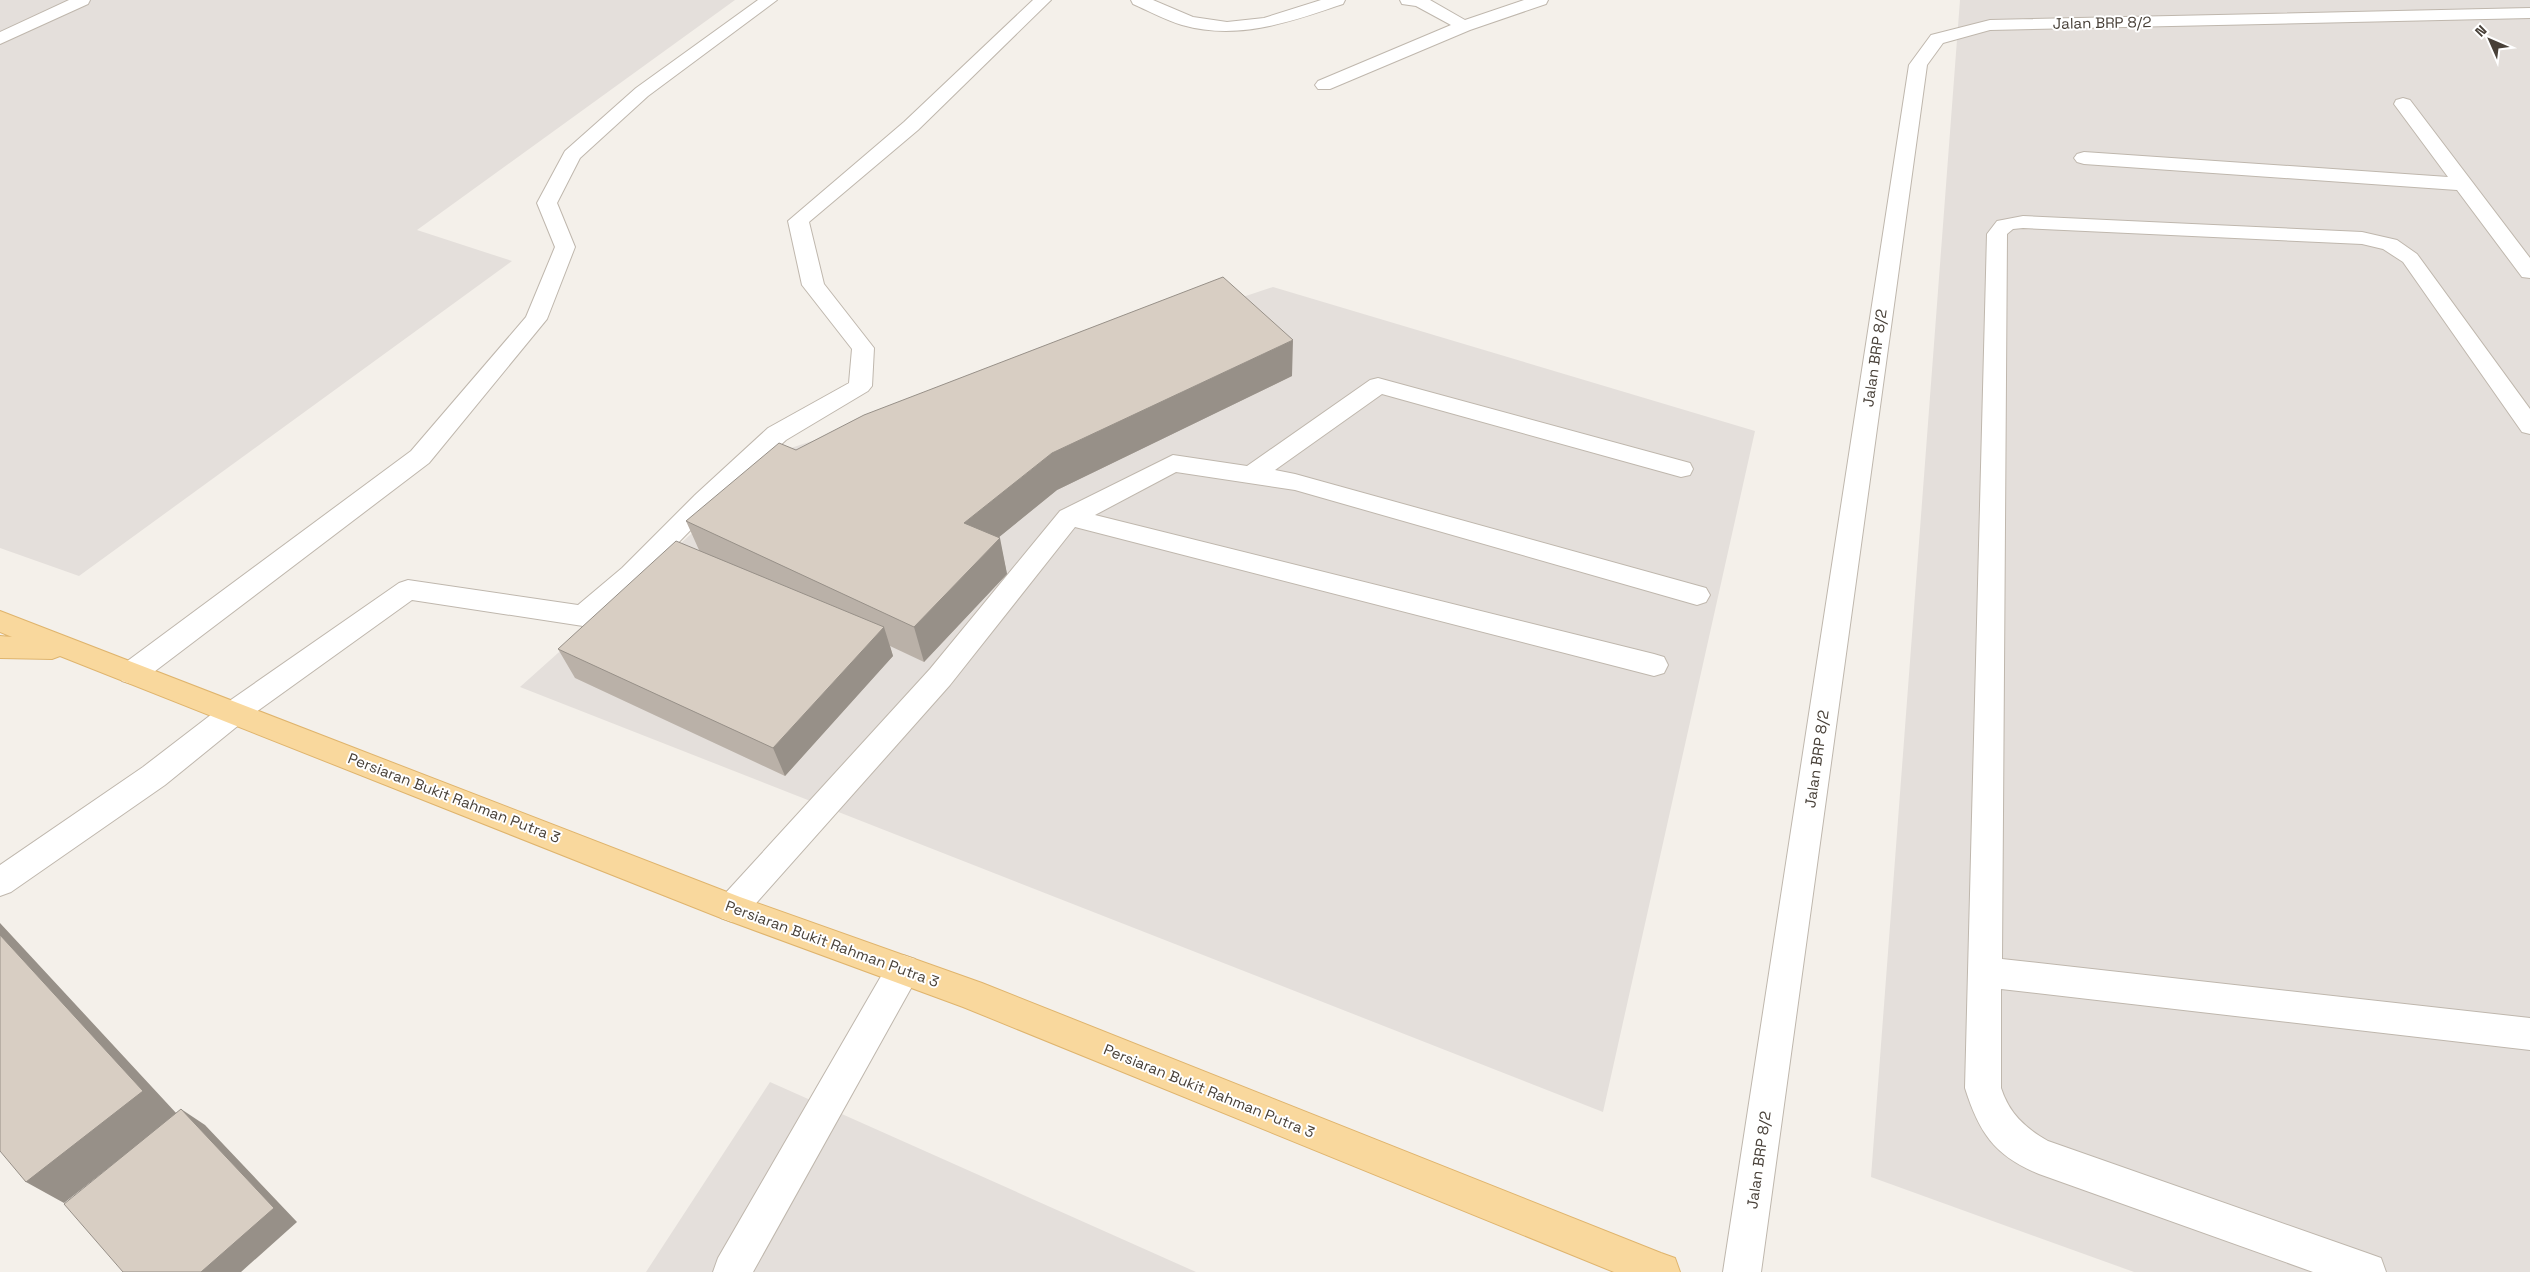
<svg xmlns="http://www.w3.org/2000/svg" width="2530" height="1272" viewBox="0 0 2530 1272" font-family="'Space Grotesk',sans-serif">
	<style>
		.industrial { fill: #e4dfdb }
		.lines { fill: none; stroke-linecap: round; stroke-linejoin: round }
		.minor-casing { stroke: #bfb7ad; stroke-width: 2 }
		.major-casing { stroke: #dfb46d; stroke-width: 2 }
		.minor { fill: #fff; fill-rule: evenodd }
		.major { fill: #f9d89d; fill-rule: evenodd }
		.wall { fill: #bab1a8 }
		.shaded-wall { fill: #979088 }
		.building { fill: #d8cec3; stroke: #979088 }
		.labels { text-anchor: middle; stroke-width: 4; stroke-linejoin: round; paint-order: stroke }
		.street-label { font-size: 15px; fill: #484038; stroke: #fff }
	</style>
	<rect width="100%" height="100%" fill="#f4f0ea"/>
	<path class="industrial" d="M0,0H735L417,230L512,261L79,576L0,548Z
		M1960,0H2530V1272H2134L1871,1177Z
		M1273,287L1755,431L1603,1112L520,687L785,450Z
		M770,1082L1196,1272H646Z"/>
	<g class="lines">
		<g class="minor-casing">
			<path id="minor" d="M69,0H90L88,4L0,44V32Z
				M758,0H777L648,96L580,158L557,203L575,247L547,319L429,463L142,681L132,684L122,681L118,673L122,665L411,451L526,317L555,247L537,203L565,151L636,88Z
				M1033,0H1051L918,130L809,222L824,284L874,348L872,386L868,391L786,440L713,507L640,582L593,623L583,626L412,600L245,720L165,785L11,892L0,896V865L143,767L225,704L399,583L408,580L578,605L622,568L695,495L768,428L849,383L852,349L802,285L788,221L904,122Z
				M1131,0H1153L1193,17L1227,22L1264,18L1321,0H1345L1343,4C1290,22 1238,41 1182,25C1165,20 1149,11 1133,4Z
				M1400,0H1430L1465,20L1524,0H1548L1546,4L1470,30L1330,89H1318L1315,85L1318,81L1451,25L1416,6L1402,4Z
				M2530,8V18L1990,30L1943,43L1927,65L1761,1272H1723L1909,65L1931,35L1990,20Z
				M2403,98L2410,100L2530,258V278L2522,277L2457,190L2084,164L2077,162L2074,158L2077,154L2084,152L2448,177L2394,104L2396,100Z
				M2023,216L2362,232L2397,240L2417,254L2530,409V434L2522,432L2403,262L2383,249L2362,244L2023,228L2013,229L2007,234L2002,959L2530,1018V1050L2001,989V1088C2009,1113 2025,1128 2048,1141L2367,1253L2381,1258L2386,1272H2313L2039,1174C1995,1156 1979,1133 1965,1088L1987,234L1997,221Z
				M1378,378L1690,463L1693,469L1690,475L1681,477L1382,394L1275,470L1295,474L1706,588L1710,595L1706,602L1697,605L1295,490L1176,472L1095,515L1654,654L1664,657L1668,665L1664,673L1654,676L1075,527L950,685L743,918L732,922L721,918L716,908L721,898L930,669L1060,511L1173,455L1247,466L1370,380Z
				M903,955L915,959L920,970L915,981L753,1272H713L718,1258L891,959Z"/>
		</g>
		<g class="major-casing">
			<path id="major" d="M0,611L740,897L982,983L1661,1253L1675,1258L1680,1272H1614L963,1007L721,918L60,656L52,659L0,658V636L12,637L0,632Z"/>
		</g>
		<use href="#minor" class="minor"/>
		<use href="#major" class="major"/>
	</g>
	<path class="wall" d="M1292,376L1057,490L999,537L1007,574L924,662L890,646L893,656L785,776L575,678L558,649L699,550L686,521L796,450Z"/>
	<path class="shaded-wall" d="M1293,340L1292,376L1057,490L972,559L964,523L1052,453Z
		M1000,538L1007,574L924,662L914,627Z
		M884,627L893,656L785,776L773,748Z
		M0,923L177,1114L64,1203L26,1182L0,935Z
		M181,1109L205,1125L297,1222L241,1272H201Z"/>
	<path class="building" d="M1223,277L1293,340L1052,453L964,523L1000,538L914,627L686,521L779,443L796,450L864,415Z
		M676,541L884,627L773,748L558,649Z
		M0,935L143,1091L26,1182L0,1151Z
		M181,1109L274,1208L201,1272H123L64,1204Z"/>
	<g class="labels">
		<g class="street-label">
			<text transform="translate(2102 23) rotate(-1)" y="5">Jalan BRP 8/2</text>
			<text transform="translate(1875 358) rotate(-82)" y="5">Jalan BRP 8/2</text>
			<text transform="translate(1817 759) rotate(-82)" y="5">Jalan BRP 8/2</text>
			<text transform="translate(454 798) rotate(21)" y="5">Persiaran Bukit Rahman Putra 3</text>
			<text transform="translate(832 944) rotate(20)" y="5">Persiaran Bukit Rahman Putra 3</text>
			<text transform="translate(1209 1091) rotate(22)" y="5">Persiaran Bukit Rahman Putra 3</text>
			<text transform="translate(1759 1160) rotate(-82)" y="5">Jalan BRP 8/2</text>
		</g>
	</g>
	<g transform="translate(2490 40) rotate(315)" stroke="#ffffff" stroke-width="4" paint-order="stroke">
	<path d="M0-4L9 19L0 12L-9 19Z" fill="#484038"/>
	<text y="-8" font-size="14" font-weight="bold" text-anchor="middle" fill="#484038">N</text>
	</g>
</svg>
